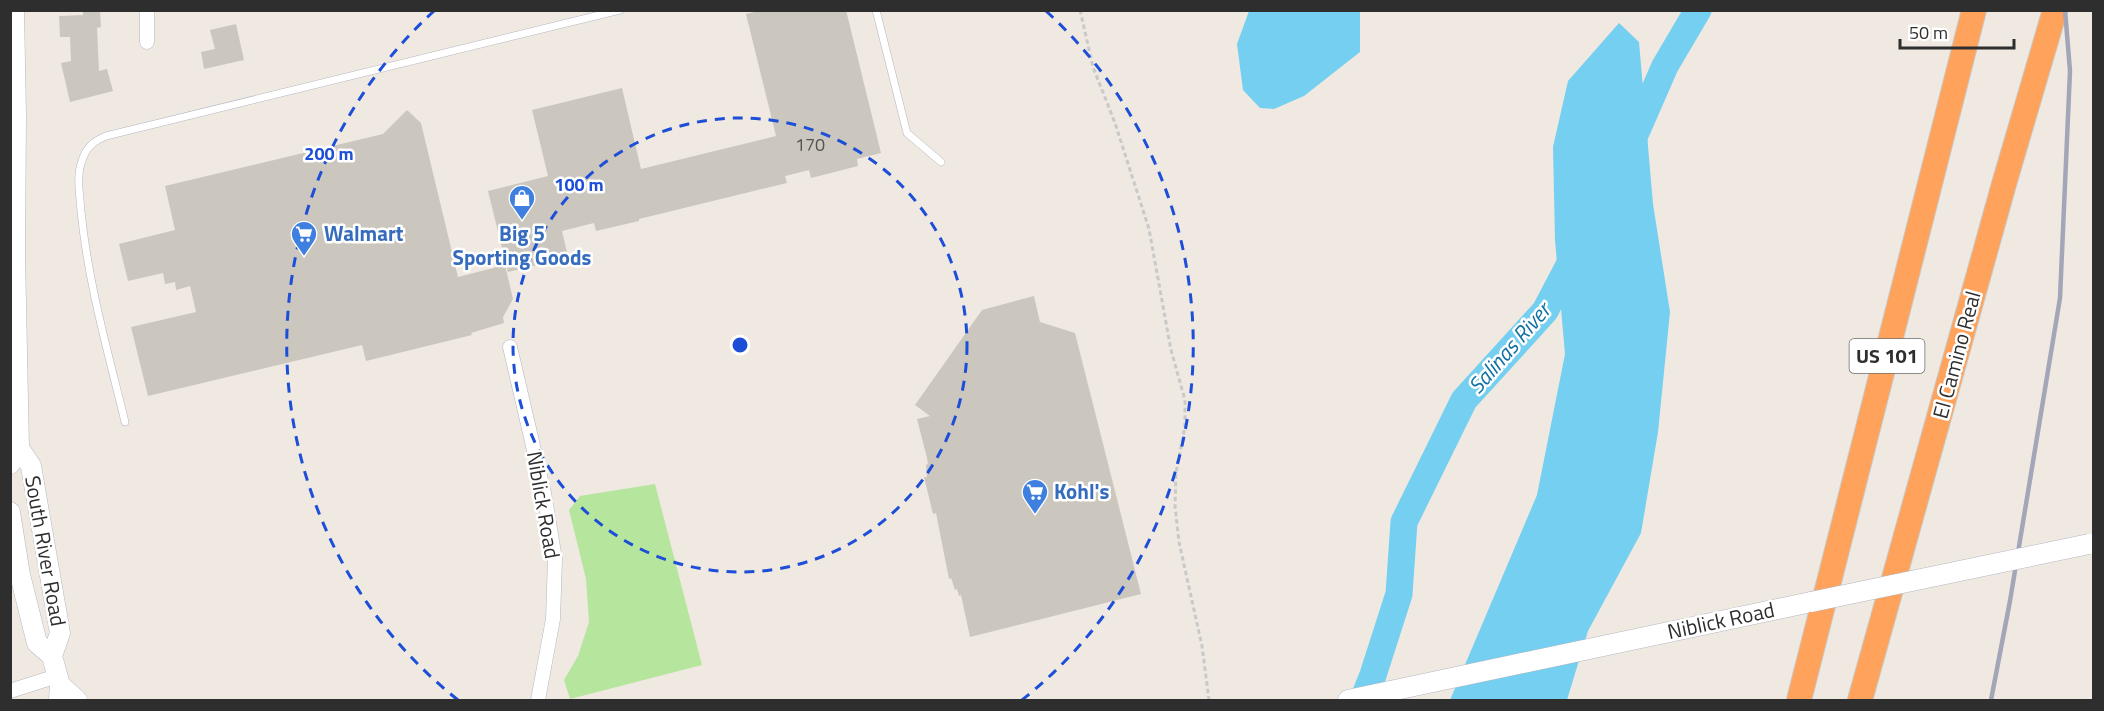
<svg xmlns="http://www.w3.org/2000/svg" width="2104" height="711" viewBox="0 0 2104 711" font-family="'Titillium Web',sans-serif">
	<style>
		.green { fill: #b6e59e }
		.water { fill: #75cff0 }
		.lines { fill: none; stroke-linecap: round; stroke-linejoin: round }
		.river { stroke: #75cff0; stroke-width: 27 }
		.building { fill: #cbc7bf }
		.lane-casing { stroke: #b4b7c1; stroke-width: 8 }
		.street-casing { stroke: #b4b7c1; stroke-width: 15 }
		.secondary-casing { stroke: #b4b7c1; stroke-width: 21 }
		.highway-casing { stroke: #c9c9c9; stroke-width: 26 }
		.path { stroke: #c9c9c9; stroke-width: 3; stroke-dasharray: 4.5 3; stroke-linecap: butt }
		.lane { stroke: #fff; stroke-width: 7 }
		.street { stroke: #fff; stroke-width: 14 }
		.secondary { stroke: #fff; stroke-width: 20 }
		.highway { stroke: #ffa35c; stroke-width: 24 }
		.rail { stroke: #a3a6b8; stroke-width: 4.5 }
		.secondary-bridge-casing { stroke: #b4b7c1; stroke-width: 21; stroke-linecap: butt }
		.secondary-bridge { stroke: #fff; stroke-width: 20 }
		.ring { fill: none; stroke: #1d4ed8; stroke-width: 3; stroke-dasharray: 10 8 }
		.labels { text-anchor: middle; stroke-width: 5; stroke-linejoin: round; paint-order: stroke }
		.number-label { font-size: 18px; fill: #555452 }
		.shield { fill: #fff; stroke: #6d6d6d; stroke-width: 1.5 }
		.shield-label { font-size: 20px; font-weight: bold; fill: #2e2e2e }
		.shop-label { font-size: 21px; font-weight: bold; fill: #366cbe; stroke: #fff; text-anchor: start }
		.street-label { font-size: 21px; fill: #2e2e2e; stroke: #fff }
		.water-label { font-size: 22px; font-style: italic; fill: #0d6fa3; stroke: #fff }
		.centre { fill: #1d4ed8; stroke: #fff; stroke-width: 3 }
		.ring-label { font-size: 18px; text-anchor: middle; font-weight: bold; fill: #1d4ed8; stroke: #fff; stroke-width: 5; stroke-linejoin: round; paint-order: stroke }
	</style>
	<rect width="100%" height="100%" fill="#efe9e1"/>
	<path class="green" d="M655,484L702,665L570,699L564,680L578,656L589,622L586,579L569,510L580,496Z"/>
	<path class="water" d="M1249,11H1360V52L1304,96L1274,109L1260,108L1243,90L1237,44Z
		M1619,23L1639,42L1653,204L1670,312L1658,432L1641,533L1588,631L1567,700H1450L1537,495L1565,354L1555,240L1553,147L1568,81Z"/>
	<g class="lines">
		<path class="river" d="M1630,146L1665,66L1698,10
			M1363,700L1373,675L1399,594L1404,522L1464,400L1545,311L1576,252"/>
	</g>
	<path class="building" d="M100,10L101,27L97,28L99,71L107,69L113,91L70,102L61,63L71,61L70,37H60L59,16L83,15V11Z
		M762,10H846L881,153L857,159L858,166L811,178L809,170L785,176L787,183L639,219V221L596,231L594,223L562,231L567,252L556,254L558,260L508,272L488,191L548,176L532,110L622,88L641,169L776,136L746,14Z
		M236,24L244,60L204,69L201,52L215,49L210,30Z
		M407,110L421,123L458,277L505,265L513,299L503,317L504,323L471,333L472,335L366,361L362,345L148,396L131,327L196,312L190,286L176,290L175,282L165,284L163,273L128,281L119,244L175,230L165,186L383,134Z
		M1034,296L1040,322L1075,333L1141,594L970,637L961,595L959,596L957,589L955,590L951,578L949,579L936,513L933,514L924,477H927L926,465L928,464L927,458L917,419L930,416L915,405L982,310Z"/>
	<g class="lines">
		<g class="lane-casing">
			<path id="lane" d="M876,10L907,133L941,162
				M125,422C108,352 88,283 81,211C80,195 76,176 82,161C86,147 94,141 106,136L620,10"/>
		</g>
		<g class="street-casing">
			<path id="street" d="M147,10V42
				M510,347L544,493L555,559L553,619L538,700
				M10,691L57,676"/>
		</g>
		<g class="secondary-casing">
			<path id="secondary" d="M19,448L31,466L60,633L52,656L60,685L59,700
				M10,464L19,448L15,255L16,114L14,10
				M10,512L20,575L37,643L52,656
				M60,685L77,700
				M1348,700L1811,602"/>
		</g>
		<g class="highway-casing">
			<path id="highway" d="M1799,700L1974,10
				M1860,700L2004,184L2055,10"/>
		</g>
		<path class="path" d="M1080,10L1093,67L1115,123L1149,229L1171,350L1185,400V426L1176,473L1175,506L1179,542L1202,646L1209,700"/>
		<use href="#lane" class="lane"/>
		<use href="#street" class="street"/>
		<use href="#secondary" class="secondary"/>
		<use href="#highway" class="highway"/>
		<path class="rail" d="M1991,700L2010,601L2060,298L2070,71L2065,10"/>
		<g class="secondary-bridge-casing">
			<path id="secondary-bridge" d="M1811,602L2089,544"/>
		</g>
		<use href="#secondary-bridge" class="secondary-bridge"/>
	</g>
	<g class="ring">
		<circle cx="740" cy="345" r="227"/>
		<path d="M458 700A453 453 0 0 1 434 11M1046 11A453 453 0 0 1 1022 700"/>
	</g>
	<defs>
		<g id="shop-pin" transform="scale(1.35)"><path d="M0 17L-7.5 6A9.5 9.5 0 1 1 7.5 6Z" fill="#3f7fe0" stroke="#fff"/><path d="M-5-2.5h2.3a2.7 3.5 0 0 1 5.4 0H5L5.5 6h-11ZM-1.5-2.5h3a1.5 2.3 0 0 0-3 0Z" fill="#fff"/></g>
		<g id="supermarket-pin" transform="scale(1.35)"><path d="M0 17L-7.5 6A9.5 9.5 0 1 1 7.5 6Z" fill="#3f7fe0" stroke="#fff"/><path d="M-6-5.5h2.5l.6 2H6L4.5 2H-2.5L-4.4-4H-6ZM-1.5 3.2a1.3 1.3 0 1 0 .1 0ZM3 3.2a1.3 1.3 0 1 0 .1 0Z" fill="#fff"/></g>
	</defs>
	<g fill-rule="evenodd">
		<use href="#shop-pin" x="522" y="198"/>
		<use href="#supermarket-pin" x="304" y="234"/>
		<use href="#supermarket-pin" x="1035" y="492"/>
	</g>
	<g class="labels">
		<g class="number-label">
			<text x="810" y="151">170</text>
		</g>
		<rect class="shield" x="1849.5" y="339" width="75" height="34" rx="4.5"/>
		<g class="shield-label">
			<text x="1887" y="363">US 101</text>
		</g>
		<g class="shop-label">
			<text x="324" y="241">Walmart</text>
			<text x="522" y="241" text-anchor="middle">Big 5<tspan x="522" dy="24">Sporting Goods</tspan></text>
			<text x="1054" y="499">Kohl's</text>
		</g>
		<g class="street-label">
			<text transform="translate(1957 355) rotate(-75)" y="7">El Camino Real</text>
			<text transform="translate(543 505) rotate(80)" y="7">Niblick Road</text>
			<text transform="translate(45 551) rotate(80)" y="7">South River Road</text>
			<text transform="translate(1721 621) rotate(-12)" y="7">Niblick Road</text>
		</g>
		<g class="water-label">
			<text transform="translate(1509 348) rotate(-49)" y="8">Salinas River</text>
		</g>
	</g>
	<circle cx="740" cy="345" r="9" class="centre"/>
	<g class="ring-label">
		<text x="329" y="160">200 m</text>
		<text x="579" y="191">100 m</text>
	</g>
	<rect width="2104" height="711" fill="none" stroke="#2e2e2e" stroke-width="24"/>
	<path d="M1900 39v9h114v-9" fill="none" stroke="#2e2e2e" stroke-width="3"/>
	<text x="1909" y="39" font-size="18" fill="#2e2e2e" stroke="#ffffff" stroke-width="4.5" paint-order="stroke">50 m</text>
</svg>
